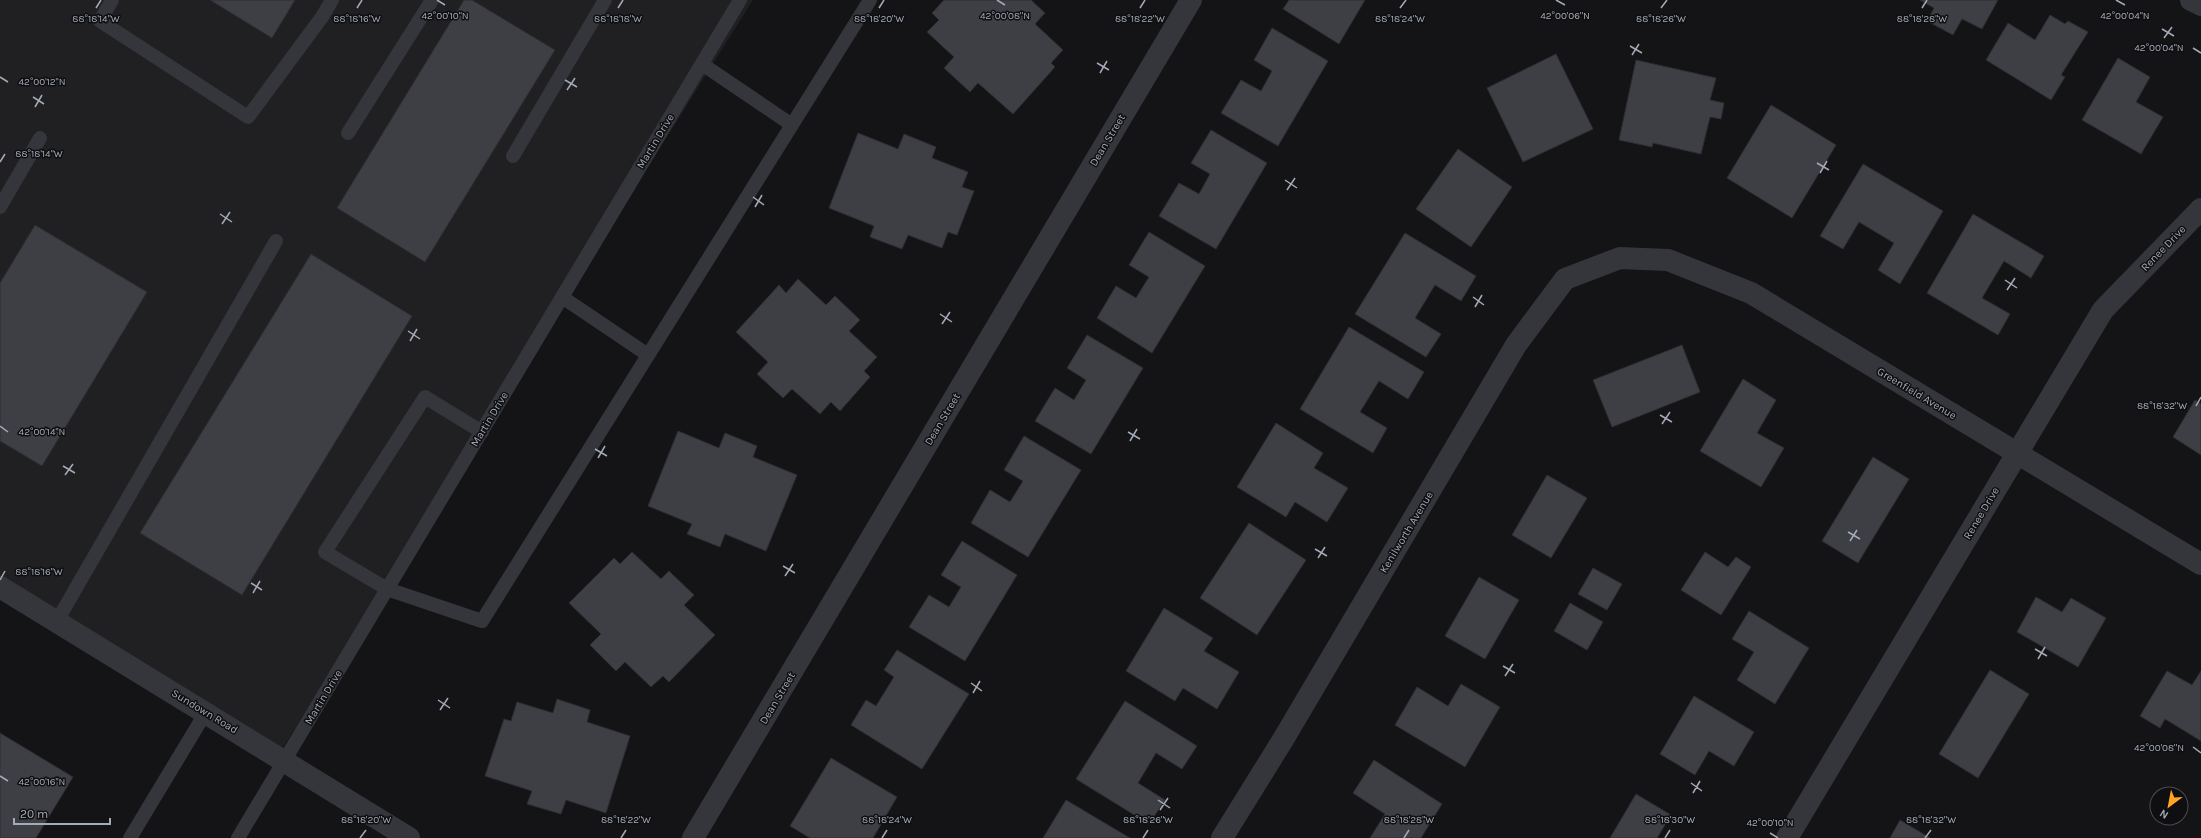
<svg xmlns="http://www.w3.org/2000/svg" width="2201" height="838" viewBox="0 0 2201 838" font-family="Karla,sans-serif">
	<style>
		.built { fill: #202023 }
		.building { fill: #3e3f44; stroke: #2d2e32 }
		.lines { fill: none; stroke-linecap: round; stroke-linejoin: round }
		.service { stroke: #34363b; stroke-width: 14 }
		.minor { stroke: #34363b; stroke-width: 22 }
		.ticks { fill: none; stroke: #a4abb8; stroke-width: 1.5 }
		.labels { text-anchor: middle; stroke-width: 3; stroke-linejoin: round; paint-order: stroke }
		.street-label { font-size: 11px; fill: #a4abb8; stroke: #0f0f11 }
		.ticks-label { font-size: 10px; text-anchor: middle; fill: #a4abb8; stroke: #0f0f11; stroke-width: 3; stroke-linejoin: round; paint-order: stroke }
	</style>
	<rect width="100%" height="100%" fill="#141416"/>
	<path class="built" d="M0,0H753L282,749L0,578Z"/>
	<path class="building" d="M210,0H295L272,38Z
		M464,0H472L555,50L425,262L337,208Z
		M944,0H1031L1045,13L1035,24L1063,50L1051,63L1055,67L1013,114L978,83L970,92L944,68L954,57L927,32L939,20L932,13Z
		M1289,0H1365L1339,44L1283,9Z
		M1920,0H1998L1982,29L1962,19L1953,35L1927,21L1934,8Z
		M2050,15L2065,24L2068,21L2088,32L2061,75L2065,77L2051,100L1986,60L2008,23L2035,40Z
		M1272,28L1328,61L1278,146L1221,113L1241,80L1261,91L1272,71L1254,60Z
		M1556,54L1593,129L1523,162L1487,88Z
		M2118,58L2150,77L2136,102L2163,117L2141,154L2082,120Z
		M1636,60L1716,78L1710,100L1724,103L1721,119L1710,117L1701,154L1653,143L1652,147L1619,140Z
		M1771,105L1836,145L1792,218L1727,178Z
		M1211,130L1267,163L1216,249L1159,216L1179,183L1199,194L1210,174L1191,163Z
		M858,133L898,149L904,134L936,147L932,158L968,172L962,187L974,191L957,235L948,232L942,248L908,235L902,249L870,237L874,226L829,208Z
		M1458,149L1512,187L1471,247L1416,209Z
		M1863,164L1943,211L1900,284L1878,270L1894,243L1859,222L1843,249L1820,236Z
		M1973,214L2044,256L2031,278L2004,261L1982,298L2010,314L1998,335L1927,293Z
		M35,225L147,292L42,466L0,441V283Z
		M1149,232L1205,266L1152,353L1097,318L1116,286L1136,298L1149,277L1129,265Z
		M1405,233L1476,276L1461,301L1435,285L1415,318L1441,334L1426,357L1355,314Z
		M311,254L412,316L242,595L140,533Z
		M798,279L826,305L835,296L860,320L849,331L877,357L864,371L870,377L840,411L831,402L820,414L792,389L783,398L757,374L768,362L736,332L779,285L786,293Z
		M1349,327L1424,372L1408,399L1379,381L1360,412L1387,428L1373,453L1300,409Z
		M1087,335L1143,368L1091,454L1035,421L1055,388L1074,400L1086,380L1067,368Z
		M1682,345L1700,392L1612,427L1593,380Z
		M1743,379L1776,400L1757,433L1784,448L1761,487L1700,451Z
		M2195,400L2201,404V455L2173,437Z
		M1276,423L1323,453L1314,468L1348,488L1327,522L1295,502L1286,517L1237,487Z
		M678,431L719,448L725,433L757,446L753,457L797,475L766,551L725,534L720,547L687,534L692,524L648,506Z
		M1024,436L1081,470L1028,557L971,523L990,490L1010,502L1023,481L1004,470Z
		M1873,457L1909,479L1858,563L1822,541Z
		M1547,475L1587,498L1551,558L1512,535Z
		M1249,523L1306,560L1257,635L1200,598Z
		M962,541L1017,575L965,661L909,627L929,595L949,607L961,587L941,575Z
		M632,552L661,579L669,571L694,595L684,605L715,635L669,682L663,676L651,687L625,662L616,671L590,645L601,634L569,603L614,558L620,564Z
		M1705,552L1728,567L1736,557L1751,567L1721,615L1681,590Z
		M1593,568L1622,584L1607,610L1578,594Z
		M1479,577L1519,600L1485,659L1445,636Z
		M2036,597L2062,612L2071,598L2106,618L2078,667L2017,632Z
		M1570,603L1603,622L1587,650L1554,631Z
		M1164,608L1213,638L1204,651L1239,672L1217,709L1183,688L1175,701L1126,671Z
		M1749,611L1809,648L1775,704L1737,680L1754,652L1732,639Z
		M897,650L969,694L922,769L851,725L866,700L876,706L894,677L884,670Z
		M1990,670L2029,694L1978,778L1939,754Z
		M2167,671L2192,685L2201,671V741L2165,719L2160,728L2140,716Z
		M1461,684L1500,707L1465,767L1395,725L1417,687L1448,706Z
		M1694,696L1754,732L1734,766L1709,751L1695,775L1660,754Z
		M557,699L590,710L587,722L630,736L606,813L566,800L561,814L527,804L532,791L485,776L504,719L511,721L517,702L553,713Z
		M1125,701L1197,746L1182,769L1156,753L1138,783L1165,800L1149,824L1076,779Z
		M0,733L73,777L36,838H0Z
		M831,758L897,797L873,838H810L790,826Z
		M1374,760L1442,804L1421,838H1370L1385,814L1353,793Z
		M1636,794L1671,815L1657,838H1610Z
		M1066,800L1130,838H1043Z
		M1900,820L1930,838H1890Z"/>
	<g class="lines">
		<path class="service" d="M112,0L100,21L248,117L322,17L332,0
			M702,64L792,125
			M348,133L432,0
			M513,156L605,0
			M0,207L40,138
			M562,297L648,355
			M482,432L425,397L325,552L387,589L482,621L870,0
			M57,621L276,241
			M130,838L206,712
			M238,838L740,0"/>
		<path class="minor" d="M2191,0L2201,5
			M0,587L409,838
			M693,838L1191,0
			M1222,838L1284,738L1516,345L1565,279L1620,258L1668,260L1751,293L2201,564
			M1787,838L2103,310L2201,209"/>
	</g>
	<path class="ticks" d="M437,0L445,5M997,0L1005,5M1556,0L1565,5M2116,0L2125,5M96,8L101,0M357,8L362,0M618,8L623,0M879,8L884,0M1140,8L1145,0M1400,8L1406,0M1661,8L1667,0M1922,8L1927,0M2162,29L2174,36M2164,38L2172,27M1630,46L1642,53M2193,48L2201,53M1632,55L1639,44M1097,63L1109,70M1100,73L1107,61M0,77L8,82M565,80L577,87M567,90L575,78M33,97L44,104M35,107L42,95M0,162L5,154M1817,163L1829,170M1820,173L1827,161M1285,180L1297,188M1287,190L1295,178M753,197L764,205M755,207L762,195M220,214L232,222M222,224L230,212M2005,280L2017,288M2007,290L2015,278M1473,297L1484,305M1475,307L1482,295M940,314L952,322M942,324L950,312M408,331L420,339M410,341L417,329M2196,406L2201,397M1660,415L1672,422M1662,424L1670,412M0,426L8,432M1128,432L1140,439M1130,441L1137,429M595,449L607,456M598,458L605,446M63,466L75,473M65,475L73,464M1848,532L1860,539M1850,541L1857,530M1315,549L1327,556M1318,558L1325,547M783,566L795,573M785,576L793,564M0,580L5,571M251,583L262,590M253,593L260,581M2035,649L2047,656M2038,659L2045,647M1503,666L1515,673M1505,676L1513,664M971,683L982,691M973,693L980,681M438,700L450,708M440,710L448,698M2193,747L2201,753M0,776L8,781M1691,783L1702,791M1693,793L1700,781M1158,800L1170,808M1160,810L1168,798M1770,833L1778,838M360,838L366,830M621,838L626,830M882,838L887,830M1143,838L1148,830M1404,838L1409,830M1665,838L1670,830M1925,838L1931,830"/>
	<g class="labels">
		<g class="street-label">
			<text transform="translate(1107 140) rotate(-59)" y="4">Dean Street</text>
			<text transform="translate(655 141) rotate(-59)" y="4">Martin Drive</text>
			<text transform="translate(2163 248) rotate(-46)" y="4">Renee Drive</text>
			<text transform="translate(1917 393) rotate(31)" y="4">Greenfield Avenue</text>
			<text transform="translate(489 419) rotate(-59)" y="4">Martin Drive</text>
			<text transform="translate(942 419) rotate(-59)" y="4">Dean Street</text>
			<text transform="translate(1981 513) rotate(-59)" y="4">Renee Drive</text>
			<text transform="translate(1406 532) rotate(-59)" y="4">Kenilworth Avenue</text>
			<text transform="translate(323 697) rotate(-59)" y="4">Martin Drive</text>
			<text transform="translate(777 698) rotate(-59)" y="4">Dean Street</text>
			<text transform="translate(205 711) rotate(31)" y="4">Sundown Road</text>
		</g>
	</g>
	<g class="ticks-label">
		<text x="2125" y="19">42°00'04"N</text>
		<text x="1005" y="19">42°00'08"N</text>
		<text x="1565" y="19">42°00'06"N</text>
		<text x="445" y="19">42°00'10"N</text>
		<text x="96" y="22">88°18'14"W</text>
		<text x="357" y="22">88°18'16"W</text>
		<text x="618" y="22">88°18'18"W</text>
		<text x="879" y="22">88°18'20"W</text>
		<text x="1140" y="22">88°18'22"W</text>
		<text x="1400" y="22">88°18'24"W</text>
		<text x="1661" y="22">88°18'26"W</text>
		<text x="1922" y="22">88°18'28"W</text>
		<text x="2159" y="51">42°00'04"N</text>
		<text x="42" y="85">42°00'12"N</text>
		<text x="39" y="157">88°18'14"W</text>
		<text x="2162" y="409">88°18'32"W</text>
		<text x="42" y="435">42°00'14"N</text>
		<text x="39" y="575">88°18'16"W</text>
		<text x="2159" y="751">42°00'08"N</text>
		<text x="42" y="785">42°00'16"N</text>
		<text x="366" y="823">88°18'20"W</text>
		<text x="626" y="823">88°18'22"W</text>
		<text x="887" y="823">88°18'24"W</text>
		<text x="1148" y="823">88°18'26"W</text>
		<text x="1409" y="823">88°18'28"W</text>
		<text x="1670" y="823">88°18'30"W</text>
		<text x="1931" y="823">88°18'32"W</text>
		<text x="1770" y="826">42°00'10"N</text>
	</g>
	<g transform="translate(2169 806) rotate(212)"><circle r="19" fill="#0f0f11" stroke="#4b4d54"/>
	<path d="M0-3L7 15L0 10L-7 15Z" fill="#ffa522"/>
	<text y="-6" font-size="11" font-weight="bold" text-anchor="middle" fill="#a4abb8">N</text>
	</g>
	<path d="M14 818v6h96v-6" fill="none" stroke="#a4abb8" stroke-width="2"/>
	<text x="20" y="818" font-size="12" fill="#a4abb8" stroke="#0f0f11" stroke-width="3" paint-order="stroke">20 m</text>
</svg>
